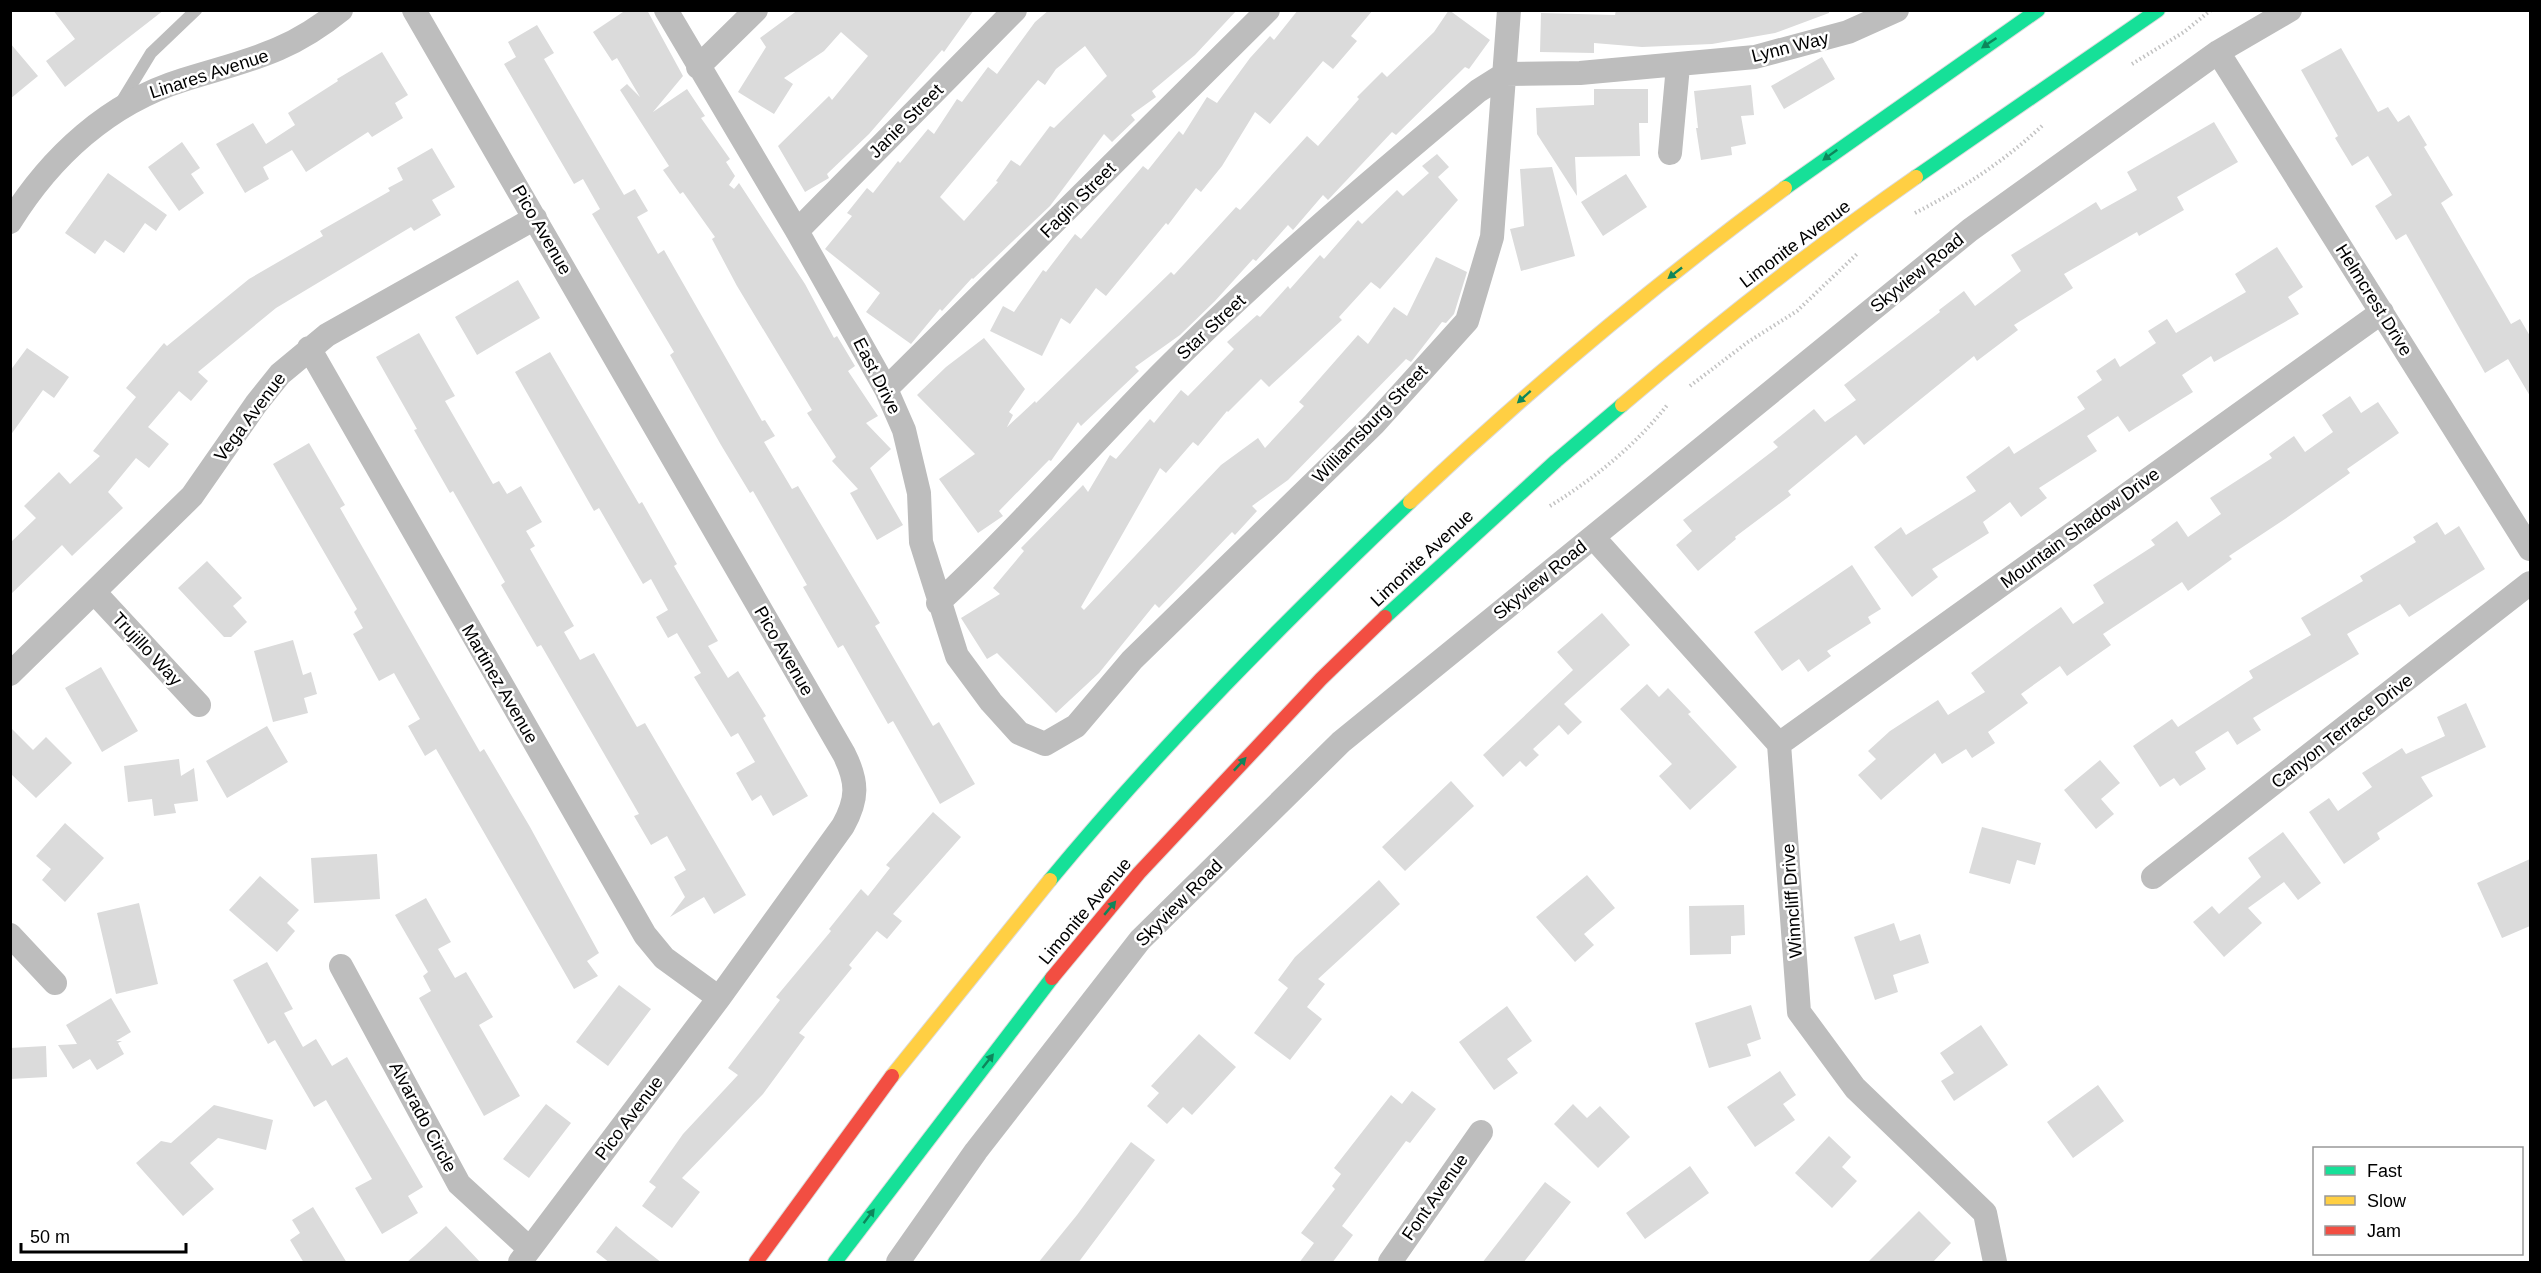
<svg xmlns="http://www.w3.org/2000/svg" width="2541" height="1273" viewBox="0 0 2541 1273" font-family="Arial,sans-serif">
	<style>
		.building { fill: #dbdbdb; fill-rule: evenodd }
		.lines { fill: none; stroke-linecap: round; stroke-linejoin: round }
		.fast-casing { stroke: #dbdbdb; stroke-width: 16 }
		.slow-casing { stroke: #dbdbdb; stroke-width: 16 }
		.jam-casing { stroke: #dbdbdb; stroke-width: 16 }
		.path { stroke: #c2c2c2; stroke-width: 4; stroke-dasharray: 1.5 3; stroke-linecap: butt }
		.lane { stroke: #bdbdbd; stroke-width: 12 }
		.street { stroke: #bdbdbd; stroke-width: 24 }
		.fast { stroke: #16e098; stroke-width: 14 }
		.slow { stroke: #ffcf43; stroke-width: 14 }
		.jam { stroke: #f24e42; stroke-width: 14 }
		.oneway { fill: #0d865b }
		.labels { text-anchor: middle; stroke-width: 5; stroke-linejoin: round; paint-order: stroke }
		.street-label { font-size: 18px; fill: #000; stroke: #fff }
	</style>
	<rect width="100%" height="100%" fill="#fff"/>
	<path class="building" d="M53,10H164L65,87L46,61L75,39Z
		M626,10H647L683,76L653,112L687,89L705,116L701,118L730,159L726,162L735,176L729,185L734,189L739,183L805,284L834,338L837,336L855,366L848,371L878,416L866,423L891,449L870,468L903,525L877,540L850,493L858,489L832,461L836,457L807,413L812,410L737,286L712,239L715,237L683,192L680,194L663,170L669,166L620,90L627,84L640,97L617,58L612,61L593,32Z
		M798,10H974L944,52L942,50L869,134L827,174L829,178L805,192L778,146L829,96L832,100L868,56L841,32L824,51L784,78L793,84L774,114L738,92L766,47L760,38Z
		M1049,10H1237L1195,55L1152,91L1156,97L1131,115L1135,120L1112,142L1104,134L1050,206L973,279L972,278L942,311L940,309L911,344L866,312L880,293L825,249L852,216L847,213L867,188L873,193L898,161L900,163L928,129L934,134L957,99L962,102L988,67L997,74L1035,22ZM1085,46L1107,76L1054,128L1050,126L1020,166L1011,160L996,181L998,182L964,221L940,197L1038,80L1045,85L1056,69Z
		M1298,10H1373L1351,36L1357,41L1333,69L1323,61L1270,124L1255,112L1222,166L1201,192L1196,188L1168,225L1166,223L1106,296L1096,288L1070,324L1061,318L1042,356L990,331L1003,306L1014,312L1043,270L1046,272L1075,234L1081,239L1143,166L1148,170L1179,131L1183,135L1207,97L1217,103L1250,58L1270,36L1274,40Z
		M1449,10L1490,40L1469,69L1465,67L1396,135L1392,132L1328,200L1323,195L1293,230L1288,225L1256,261L1253,259L1215,301L1180,335L1135,367L1139,371L1081,426L1078,422L1051,461L1049,460L999,511L1003,516L978,533L939,479L975,454L917,395L946,367L984,338L1025,389L1009,412L1013,415L1007,427L1035,401L1036,403L1171,272L1174,275L1236,207L1240,210L1307,136L1318,146L1359,99L1357,97L1382,72L1387,77L1434,32Z
		M1616,10H1829V13L1775,33L1712,44L1642,47L1594,43V53L1540,52L1541,13L1615,15Z
		M537,25L554,53L544,59L624,195L635,189L648,211L637,217L658,254L664,250L762,421L765,420L775,436L764,442L792,489L798,486L880,623L875,626L933,726L939,722L975,784L940,804L893,721L888,724L843,645L838,648L803,587L807,585L753,491L750,493L721,445L670,355L674,352L592,214L600,209L583,179L574,184L504,64L516,57L508,42Z
		M10,43L38,76L10,99Z
		M2341,48L2378,112L2388,107L2398,122L2409,115L2427,145L2424,147L2453,195L2441,203L2511,324L2520,319L2530,336V396L2508,359L2485,373L2406,234L2396,240L2375,206L2392,195L2368,156L2352,166L2335,138L2338,136L2301,70Z
		M382,52L408,95L395,103L403,118L372,137L368,132L306,172L292,150L263,167L269,179L245,193L216,144L253,123L266,144L295,125L288,113L338,81L337,79Z
		M1822,57L1835,79L1784,109L1771,86Z
		M1751,85L1754,115L1741,116L1746,144L1731,147L1732,155L1701,160L1696,128H1698L1694,91Z
		M1594,89H1648V123H1639L1640,156L1575,157L1577,196L1537,134L1536,108L1594,105Z
		M2214,122L2238,162L2177,197L2184,210L2139,236L2137,232L2064,274L2073,288L2014,325L2018,330L1977,361L1974,356L1864,445L1856,435L1788,491L1791,495L1735,537L1736,539L1698,571L1676,545L1692,531L1683,520L1778,447L1773,442L1814,409L1825,422L1856,400L1844,385L1940,312L1939,310L1964,291L1975,306L2021,271L2011,255L2096,202L2101,210L2137,190L2127,172Z
		M182,142L200,168L191,174L204,193L179,211L148,167Z
		M432,148L455,187L432,200L441,215L414,231L411,227L276,308L198,372L208,381L191,401L179,391L148,427L169,444L149,468L136,458L108,492L123,508L72,556L62,545L10,595V543L36,518L24,506L59,472L70,484L100,456L93,451L136,397L126,388L164,343L167,346L249,279L323,236L320,231L390,191L388,188L403,180L397,168Z
		M1437,154L1449,167L1438,177L1458,200L1380,289L1371,282L1339,317L1342,320L1269,387L1261,379L1228,412L1227,411L1198,446L1193,442L1166,473L1160,468L1081,607L1084,610L1221,465L1258,438L1265,448L1304,406L1299,402L1358,335L1368,344L1394,307L1407,316L1436,257L1467,272L1454,314L1446,323L1442,322L1411,362L1406,359L1288,480L1252,506L1257,511L1235,535L1232,532L1159,608L1155,604L1099,673L1056,713L997,653L987,659L961,618L1000,594L993,588L1024,551L1021,548L1083,485L1088,492L1110,455L1116,459L1150,419L1154,423L1181,390L1188,396L1234,349L1227,342L1257,315L1260,317L1288,286L1290,289L1320,255L1324,259L1358,220L1362,224L1397,190L1403,196L1429,173L1422,166Z
		M1552,167L1575,256L1521,271L1510,229L1524,226L1520,169Z
		M108,173L167,215L156,231L145,223L124,253L105,240L95,254L65,233Z
		M1626,174L1647,207L1603,236L1581,202Z
		M2277,247L2303,287L2288,297L2299,314L2214,362L2211,356L2182,375L2193,392L2129,432L2118,416L2087,436L2097,451L2039,488L2047,498L2021,517L2010,502L1983,522L1989,533L1932,569L1938,577L1912,597L1874,547L1901,527L1906,535L1976,491L1966,477L2009,446L2014,454L2085,409L2077,397L2102,380L2096,371L2115,358L2120,367L2156,343L2148,331L2167,319L2176,333L2246,292L2235,274Z
		M518,280L540,318L477,355L455,317Z
		M419,333L455,396L445,401L493,484L499,481L507,494L521,486L542,522L526,531L535,546L530,549L574,626L564,632L580,660L594,653L637,727L645,723L746,895L714,914L704,897L670,917L685,897L674,877L686,870L667,836L651,845L634,816L639,814L541,645L537,647L501,585L505,582L453,491L450,493L414,430L417,429L376,357Z
		M27,348L69,377L54,398L43,390L10,436V371Z
		M550,352L639,504L642,502L677,564L674,566L718,641L708,646L728,678L738,671L766,716L763,718L808,796L773,816L761,795L752,801L736,773L755,762L738,733L731,737L694,677L701,673L677,633L668,638L656,617L668,610L651,579L643,584L599,508L594,511L515,372Z
		M2350,396L2361,413L2378,402L2399,433L2347,469L2350,473L2285,519L2229,556L2232,559L2188,591L2182,582L2103,634L2111,645L2067,676L2060,666L2021,694L2028,703L1988,732L1995,743L1972,758L1966,749L1942,764L1935,753L1881,800L1858,775L1876,759L1868,751L1890,731L1938,700L1948,715L1985,692L1971,673L2033,627L2061,607L2073,624L2104,603L2093,585L2155,545L2151,540L2177,521L2188,537L2221,514L2210,498L2272,458L2269,454L2294,436L2305,452L2333,432L2322,415Z
		M309,443L345,505L340,508L480,752L484,749L530,827L599,953L587,961L598,976L574,989L436,749L425,756L408,726L420,719L394,673L379,681L353,634L363,628L354,612L357,609L273,464Z
		M2437,522L2445,535L2459,526L2485,569L2409,617L2400,604L2347,634L2359,654L2253,718L2261,730L2237,745L2228,731L2195,752L2206,769L2180,786L2174,778L2160,787L2133,746L2172,719L2178,727L2253,678L2249,671L2311,635L2301,618L2363,581L2360,576L2416,542L2413,537Z
		M207,561L242,598L233,606L247,622L231,637H224L178,588Z
		M1852,565L1881,609L1868,617L1871,623L1827,651L1831,656L1808,672L1799,659L1782,671L1754,632Z
		M1602,613L1630,645L1564,704L1582,722L1568,735L1559,725L1533,749L1539,755L1526,767L1520,761L1503,777L1483,755L1573,670L1557,652Z
		M293,640L303,675L311,672L317,694L304,698L308,713L273,722L254,651Z
		M101,667L138,731L102,752L65,688Z
		M1647,684L1659,697L1668,688L1691,712L1688,714L1737,767L1690,810L1659,776L1672,764L1620,709Z
		M2466,703L2486,747L2421,777L2433,796L2377,833L2380,839L2344,864L2309,812L2329,798L2338,811L2372,787L2362,773L2402,748L2406,754L2445,736L2437,717Z
		M267,726L288,762L227,798L206,761Z
		M10,727L33,750L46,737L72,763L36,798L10,773Z
		M179,759L181,776L194,768L198,801L174,804L176,813L154,816L152,799L128,802L124,766Z
		M2100,760L2120,783L2101,799L2114,814L2096,829L2064,790Z
		M1451,781L1474,806L1405,871L1382,847Z
		M933,812L961,837L893,914L902,921L887,939L877,931L849,965L852,968L799,1033L805,1037L763,1094L682,1178L700,1192L672,1228L642,1206L656,1187L649,1182L683,1134L738,1075L728,1068L780,1000L776,997L831,931L829,929L861,889L868,896L890,868L886,865Z
		M65,823L104,858L65,902L42,880L51,869L36,856Z
		M1982,827L2041,843L2035,865L2017,860L2010,884L1969,873Z
		M2283,832L2321,883L2298,900L2284,882L2248,908L2262,923L2224,957L2193,922L2212,906L2219,914L2261,877L2248,858Z
		M377,854L380,899L314,903L311,858Z
		M2530,859V926L2502,938L2477,883Z
		M1587,875L1615,908L1584,934L1594,945L1575,962L1536,917Z
		M260,876L299,910L287,923L295,931L277,952L229,910Z
		M1379,880L1400,904L1318,979L1325,984L1307,1007L1322,1019L1290,1060L1254,1033L1288,988L1278,980L1295,957Z
		M426,898L451,942L438,949L455,978L466,972L493,1017L479,1025L520,1096L484,1116L419,998L431,991L423,976L428,972L395,915Z
		M139,903L158,984L116,994L97,913Z
		M1744,905L1745,935L1731,936V954L1690,955L1689,906Z
		M1894,923L1900,941L1920,934L1929,963L1893,975L1898,992L1875,1000L1854,937Z
		M267,962L293,1009L284,1013L303,1047L316,1039L332,1066L347,1057L423,1187L408,1196L418,1213L382,1234L355,1188L372,1179L326,1100L314,1107L275,1040L268,1044L233,980Z
		M619,985L651,1009L608,1066L576,1042Z
		M111,998L131,1032L116,1041H122L118,1043L124,1054L97,1070L90,1059L73,1069L58,1045L77,1044L66,1025Z
		M1751,1005L1761,1039L1747,1044L1751,1056L1709,1068L1695,1023Z
		M1507,1006L1532,1041L1507,1059L1518,1073L1494,1090L1459,1042Z
		M1981,1025L2008,1065L1954,1101L1941,1081L1954,1073L1940,1053Z
		M1199,1034L1236,1067L1192,1115L1183,1107L1167,1124L1147,1106L1159,1093L1151,1086Z
		M46,1046L47,1077L10,1079V1048Z
		M1780,1071L1796,1095L1783,1104L1795,1120L1755,1147L1727,1107Z
		M2098,1085L2124,1121L2073,1158L2047,1122Z
		M1412,1091L1436,1109L1410,1143L1406,1141L1342,1226L1353,1235L1332,1263H1299L1314,1243L1301,1233L1335,1189L1332,1186L1341,1174L1334,1168L1391,1095L1402,1104Z
		M546,1104L571,1123L529,1178L503,1159Z
		M1573,1104L1587,1118L1600,1106L1630,1137L1598,1168L1554,1124Z
		M214,1105L273,1120L266,1150L218,1138L190,1163L214,1189L183,1216L136,1163L161,1141L171,1143Z
		M1829,1136L1851,1157L1842,1167L1857,1181L1832,1208L1795,1173Z
		M1131,1142L1155,1160L1078,1263H1038L1077,1215Z
		M1690,1166L1709,1193L1645,1239L1626,1213Z
		M1545,1182L1571,1202L1523,1263H1482Z
		M313,1207L347,1263H304L290,1240L300,1233L292,1220Z
		M1919,1211L1951,1243L1932,1263H1867Z
		M446,1226L481,1263H406L425,1246Z
		M616,1226L629,1237L662,1263H610L596,1252Z"/>
	<g class="lines">
		<g class="fast-casing">
			<path id="fast" d="M1916,177L2158,10
				M1785,188L2038,10
				M1385,617L1556,461L1622,405
				M1050,880C1161,746 1284,622 1410,502
				M835,1262L1052,978"/>
		</g>
		<g class="slow-casing">
			<path id="slow" d="M1622,405C1717,324 1814,248 1916,177
				M1410,502C1529,389 1654,285 1785,188
				M892,1076L1050,880"/>
		</g>
		<g class="jam-casing">
			<path id="jam" d="M1052,978L1139,873L1321,679L1385,617
				M756,1262L892,1076"/>
		</g>
		<path class="path" d="M2132,64L2184,32L2211,10
			M1915,213C1962,189 2006,160 2044,124
			M1690,386L1748,342L1797,311L1858,253
			M1550,506C1595,478 1636,445 1668,404"/>
		<path class="lane" d="M120,104L151,53L196,10"/>
		<path class="street" d="M414,10L844,754C858,782 858,799 843,826L719,998L520,1262
			M666,10L797,231L886,389L904,430L919,493L921,542L957,656L991,702L1019,733L1045,744L1076,726L1132,660L1374,424L1467,321L1492,237L1509,10
			M2218,52L2530,549
			M698,67L756,10
			M1670,153L1678,66
			M10,222C51,156 109,103 183,80C247,60 287,54 341,10
			M797,231L1015,10
			M309,348L645,935L664,958L719,998
			M886,389L1268,10
			M1593,537L1779,744L1799,1012L1855,1088L1985,1213L1995,1262
			M95,593L199,705
			M938,603C1016,531 1085,451 1160,375C1260,274 1369,182 1478,91L1505,74L1580,73L1755,57L1848,32L1897,10
			M10,674L192,496L256,404L280,374L327,335L535,218
			M1779,744L2382,312
			M2153,877L2530,583
			M10,935L55,983
			M341,966L459,1184L530,1249
			M898,1262L976,1151L1140,940L1341,742L1970,230L2218,52L2290,10
			M1390,1262L1481,1132"/>
		<use href="#fast" class="fast"/>
		<use href="#slow" class="slow"/>
		<use href="#jam" class="jam"/>
	</g>
	<defs><path id="oneway-solid" d="M-6-.8H1V-3.2L6.5 0L1 3.2V.8H-6Z" transform="scale(1.5)"/></defs>
	<g class="oneway">
		<use href="#oneway-solid" transform="translate(1989 43) rotate(146)"/>
		<use href="#oneway-solid" transform="translate(1830 155) rotate(144)"/>
		<use href="#oneway-solid" transform="translate(1675 273) rotate(142)"/>
		<use href="#oneway-solid" transform="translate(1524 397) rotate(138)"/>
		<use href="#oneway-solid" transform="translate(1240 764) rotate(-47)"/>
		<use href="#oneway-solid" transform="translate(1110 908) rotate(-50)"/>
		<use href="#oneway-solid" transform="translate(988 1061) rotate(-52)"/>
		<use href="#oneway-solid" transform="translate(869 1216) rotate(-53)"/>
	</g>
	<g class="labels">
		<g class="street-label">
			<text transform="translate(1790 47) rotate(-14)" y="6">Lynn Way</text>
			<text transform="translate(209 74) rotate(-18)" y="6">Linares Avenue</text>
			<text transform="translate(906 121) rotate(-45)" y="6">Janie Street</text>
			<text transform="translate(1078 200) rotate(-45)" y="6">Fagin Street</text>
			<text transform="translate(542 230) rotate(60)" y="6">Pico Avenue</text>
			<text transform="translate(1795 244) rotate(-37)" y="6">Limonite Avenue</text>
			<text transform="translate(1917 273) rotate(-39)" y="6">Skyview Road</text>
			<text transform="translate(2374 300) rotate(58)" y="6">Helmcrest Drive</text>
			<text transform="translate(1211 327) rotate(-43)" y="6">Star Street</text>
			<text transform="translate(877 376) rotate(63)" y="6">East Drive</text>
			<text transform="translate(250 417) rotate(-53)" y="6">Vega Avenue</text>
			<text transform="translate(1370 424) rotate(-46)" y="6">Williamsburg Street</text>
			<text transform="translate(2080 528) rotate(-36)" y="6">Mountain Shadow Drive</text>
			<text transform="translate(1422 558) rotate(-43)" y="6">Limonite Avenue</text>
			<text transform="translate(1540 580) rotate(-39)" y="6">Skyview Road</text>
			<text transform="translate(147 649) rotate(47)" y="6">Trujillo Way</text>
			<text transform="translate(784 651) rotate(60)" y="6">Pico Avenue</text>
			<text transform="translate(500 684) rotate(60)" y="6">Martinez Avenue</text>
			<text transform="translate(2342 731) rotate(-38)" y="6">Canyon Terrace Drive</text>
			<text transform="translate(1792 901) rotate(-94)" y="6">Winncliff Drive</text>
			<text transform="translate(1179 903) rotate(-45)" y="6">Skyview Road</text>
			<text transform="translate(1085 911) rotate(-50)" y="6">Limonite Avenue</text>
			<text transform="translate(423 1117) rotate(62)" y="6">Alvarado Circle</text>
			<text transform="translate(629 1118) rotate(-53)" y="6">Pico Avenue</text>
			<text transform="translate(1435 1197) rotate(-55)" y="6">Font Avenue</text>
		</g>
	</g>
	<rect width="2541" height="1273" fill="none" stroke="#000000" stroke-width="24"/>
	<rect x="2313" y="1147" width="210" height="108" fill="#ffffff" stroke="#999999" stroke-width="1.5"/>
	<rect x="2325" y="1166" width="30" height="9" fill="#16e098" stroke="#999999" stroke-width="1.5"/>
	<text x="2367" y="1177" font-size="18" fill="#000000">Fast</text>
	<rect x="2325" y="1196" width="30" height="9" fill="#ffcf43" stroke="#999999" stroke-width="1.5"/>
	<text x="2367" y="1207" font-size="18" fill="#000000">Slow</text>
	<rect x="2325" y="1226" width="30" height="9" fill="#f24e42" stroke="#999999" stroke-width="1.5"/>
	<text x="2367" y="1237" font-size="18" fill="#000000">Jam</text>
	<path d="M21 1243v9h165v-9" fill="none" stroke="#000000" stroke-width="3"/>
	<text x="30" y="1243" font-size="18" fill="#000000" stroke="#ffffff" stroke-width="4.5" paint-order="stroke">50 m</text>
</svg>
